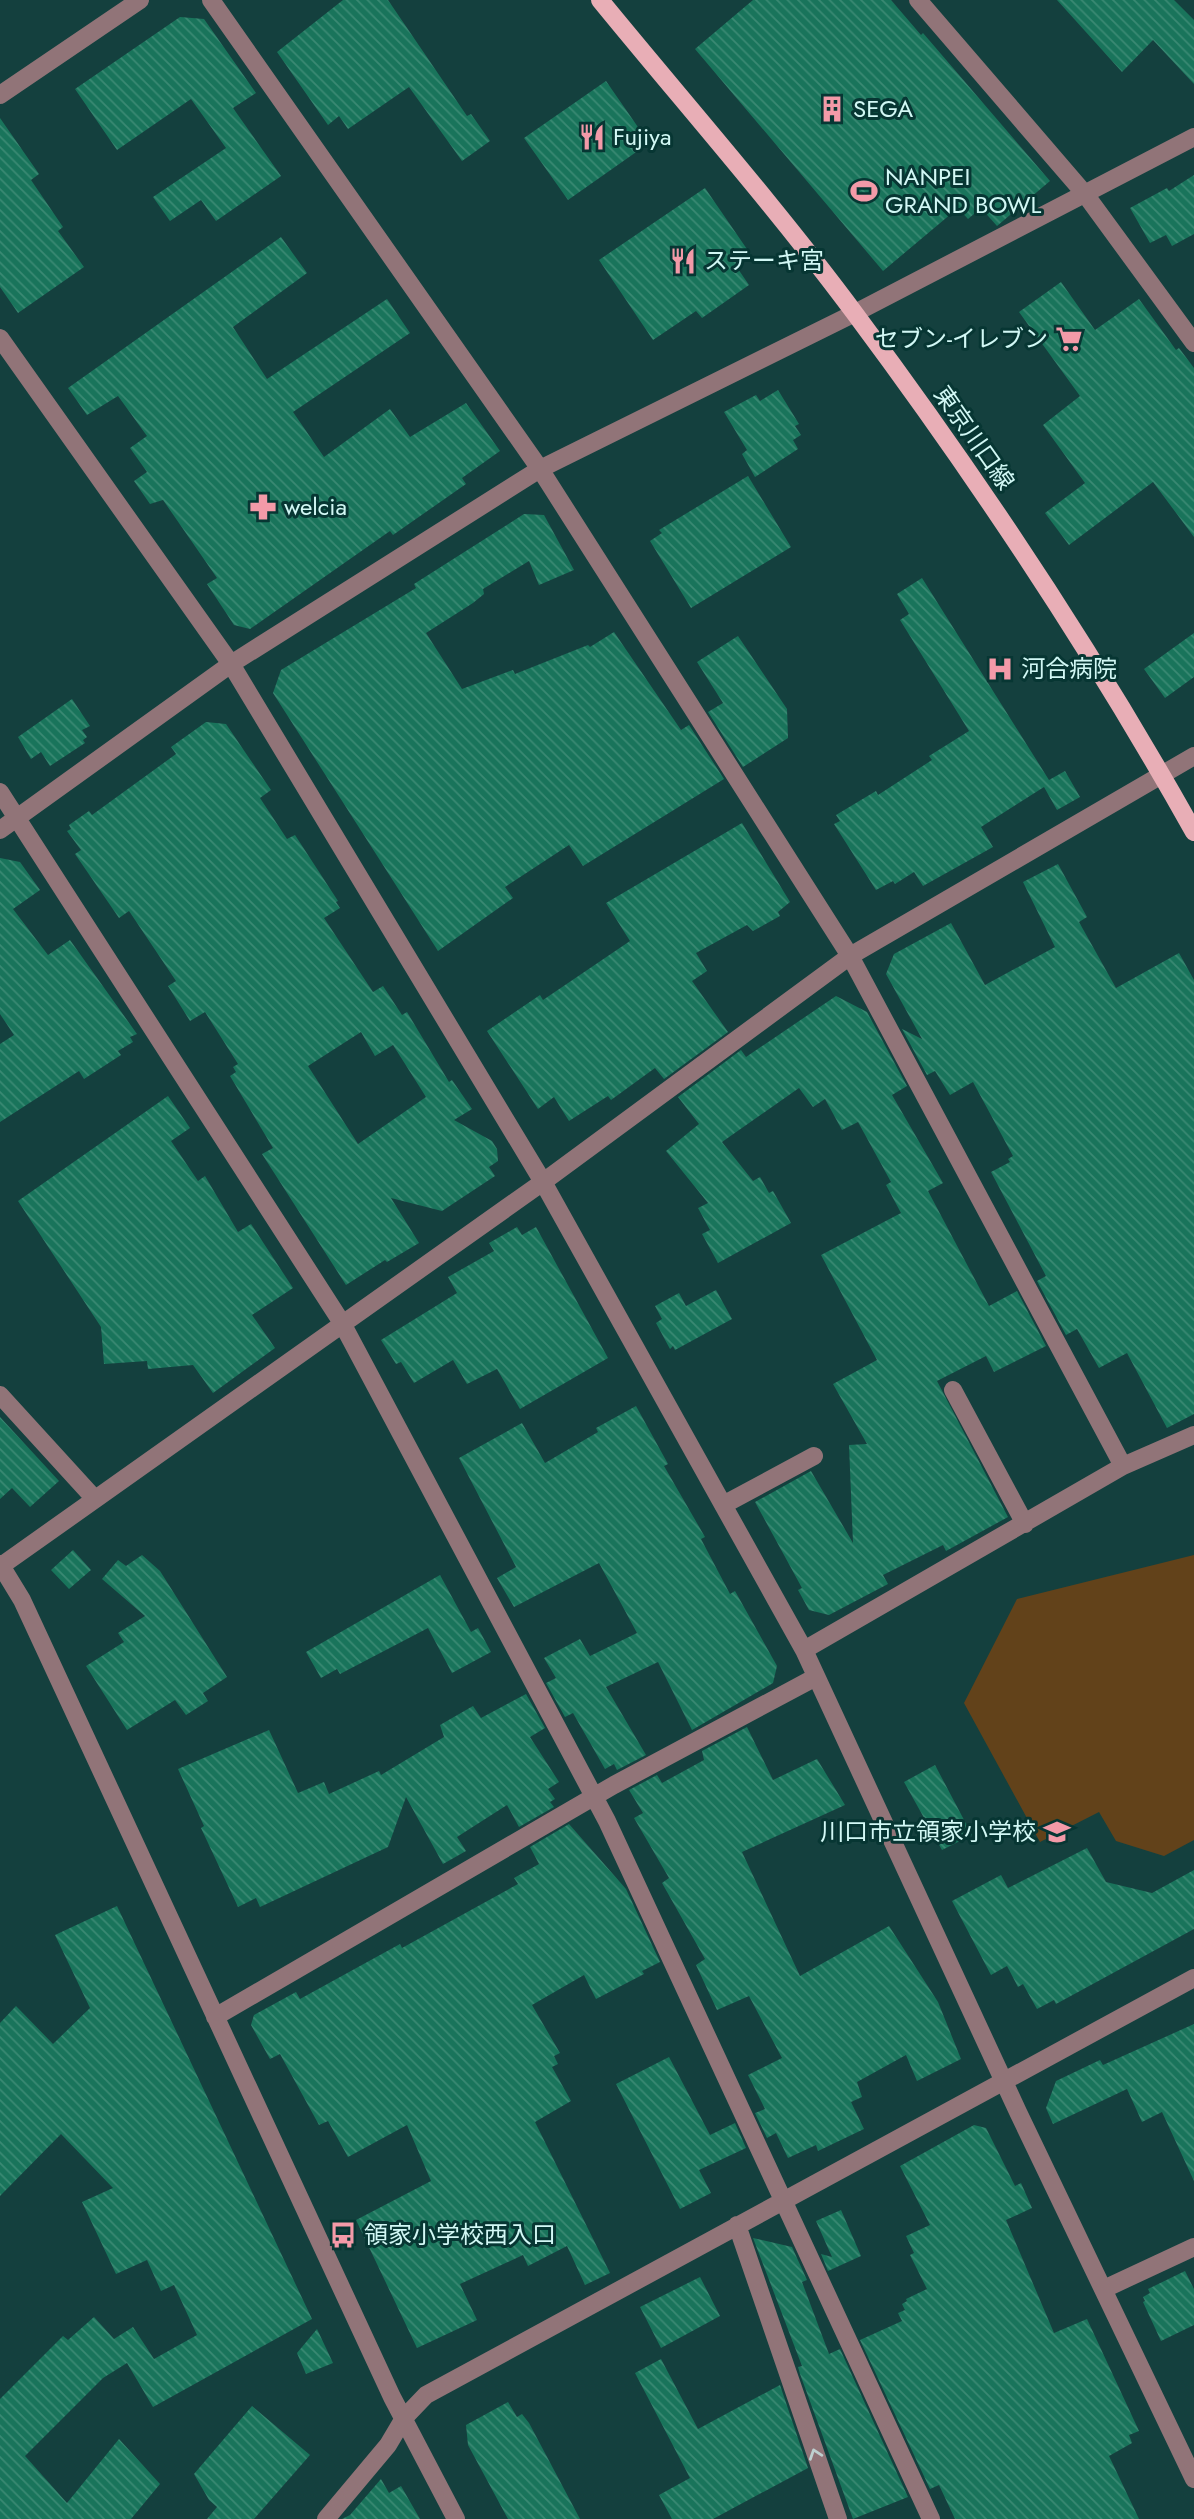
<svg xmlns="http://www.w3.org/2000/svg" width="1194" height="2519" viewBox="0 0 1194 2519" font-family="Jost,'Noto Sans JP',sans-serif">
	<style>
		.green { fill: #62421a }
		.building { fill: url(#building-back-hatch); fill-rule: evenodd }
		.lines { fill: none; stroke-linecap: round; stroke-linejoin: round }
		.minor { stroke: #917478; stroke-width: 18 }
		.major { stroke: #e8aeb6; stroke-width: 18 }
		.oneway { stroke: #bed0d0 }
		.labels { text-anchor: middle; stroke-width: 6; stroke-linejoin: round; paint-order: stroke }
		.poi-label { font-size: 24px; fill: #d2f8f5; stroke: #073633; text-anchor: start }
		.street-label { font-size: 24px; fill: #d2f8f5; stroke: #073633 }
	</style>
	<defs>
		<pattern id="building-back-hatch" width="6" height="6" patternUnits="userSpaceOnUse" patternTransform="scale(1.75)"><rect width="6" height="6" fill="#19745b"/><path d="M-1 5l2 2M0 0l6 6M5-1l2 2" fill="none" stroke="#3a8973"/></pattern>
	</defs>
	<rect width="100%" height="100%" fill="#14403e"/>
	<path class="green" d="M1194,1555V1840L1164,1856L1116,1841L1099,1812L1040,1842L964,1703L1017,1599Z"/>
	<path class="building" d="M343,0H388L467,116L471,114L490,141L462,161L409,87L348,129L339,116L328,125L277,52Z
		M753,0H891L921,35L923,33L1050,181L997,226L981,208L968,219L958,208L883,271L695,49Z
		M1057,0H1174L1194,20V84L1153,40L1122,72Z
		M180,17L204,19L256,93L233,108L281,176L216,221L201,200L170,221L153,197L226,148L191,99L117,150L75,89Z
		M606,81L649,143L568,200L524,138Z
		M0,118L39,174L31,180L63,227L58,231L84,267L18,313L0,287Z
		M1194,175V234L1172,246L1166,235L1150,243L1130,208L1167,188L1169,191Z
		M705,188L751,255L736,266L749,285L702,318L696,311L653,340L599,260Z
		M281,237L307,273L233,327L267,379L387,299L410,333L293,412L324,457L390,409L410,437L466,403L500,451L462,478L466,484L393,535L390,531L250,629L234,625L207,584L217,578L163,500L150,504L134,481L147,472L130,448L147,436L118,396L87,415L68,388Z
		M1061,282L1095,330L1139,299L1176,350L1179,348L1194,368V537L1153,482L1069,545L1045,513L1085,483L1043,425L1080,396L1019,312Z
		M778,390L799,424L795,426L801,435L793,440L798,449L755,477L742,454L747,450L724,412L756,395L760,401Z
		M748,476L791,547L691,608L650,541L662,533L659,530Z
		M524,514L544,515L574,570L539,585L529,561L483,589L484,594L473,603L426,633L462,689L513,670L515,674L588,645L590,647L614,632L681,730L689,725L724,779L583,866L569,845L505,887L513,898L438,951L273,693L281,670L416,588L414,584Z
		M922,578L1049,780L1065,771L1080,797L1057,810L1044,787L981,827L993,847L923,886L914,872L895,884L893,881L876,890L834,824L840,821L836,815L876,791L878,795L932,760L929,756L969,731L900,620L909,614L897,594Z
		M1194,633V677L1165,698L1144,669Z
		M738,636L787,709L788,738L743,767L708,712L723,703L697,662Z
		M72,699L90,726L82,730L87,737L83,740L85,743L50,766L41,752L31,759L18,737Z
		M206,722L226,724L245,752L271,790L260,798L287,839L295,835L338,901L336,902L340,908L324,918L373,992L383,986L402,1015L407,1012L449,1082L452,1080L472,1109L454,1120L492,1141L497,1149L498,1161L489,1167L495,1176L442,1211L391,1198L419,1243L387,1262L385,1260L346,1285L262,1154L273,1148L230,1076L236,1072L233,1067L238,1064L205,1012L190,1021L168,986L176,981L129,911L119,918L75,854L81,850L67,831L71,829L69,825L89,811L92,815L176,754L171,747ZM361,1032L375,1056L393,1045L426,1097L358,1144L308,1066Z
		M742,823L790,902L778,912L780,916L753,931L747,925L696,953L707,971L692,981L728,1032L664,1079L655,1068L611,1100L608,1096L569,1121L554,1097L538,1109L487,1031L540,995L543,1000L630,941L606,903Z
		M0,858L20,862L40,890L13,909L48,955L70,940L137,1034L130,1037L133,1042L118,1051L121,1055L84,1079L79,1071L0,1122V1044L14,1035L0,1014Z
		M1058,864L1087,917L1079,922L1116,988L1179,953L1194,980V1414L1167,1428L1127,1353L1099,1368L1077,1329L1066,1335L1037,1281L1046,1276L991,1172L1010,1162L1008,1159L1013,1156L973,1082L950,1095L935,1071L927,1075L902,1029L922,1039L886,974L894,954L951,923L985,985L1055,947L1023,882Z
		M836,996L867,1012L907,1086L892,1095L943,1183L928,1191L989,1306L1017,1291L1046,1346L994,1372L986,1356L937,1381L1008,1517L946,1551L943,1545L883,1575L888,1584L829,1615L809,1610L798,1590L802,1588L755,1502L811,1471L853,1543L849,1445L867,1444L833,1384L877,1360L821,1255L901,1213L886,1185L891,1182L858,1122L842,1130L825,1099L813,1107L799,1088L722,1142L753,1181L760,1177L769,1193L773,1191L791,1223L718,1263L702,1234L710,1230L698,1208L708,1203L666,1151L699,1124L678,1097L741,1050L746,1057Z
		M168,1096L190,1128L171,1141L198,1181L205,1176L238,1232L251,1224L293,1288L252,1315L275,1348L213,1393L193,1365L148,1369L147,1361L104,1364L101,1327L18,1201Z
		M517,1227L522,1235L536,1227L608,1358L520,1409L497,1369L467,1384L453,1360L414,1383L401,1362L396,1364L381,1340L457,1293L448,1277L494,1251L489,1243Z
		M716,1290L732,1319L675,1350L673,1346L670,1349L656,1323L662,1319L655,1306L679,1293L686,1306Z
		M636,1406L668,1464L664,1466L705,1537L701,1539L730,1594L735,1591L777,1666L773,1683L692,1730L658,1662L606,1687L646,1755L617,1770L614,1764L605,1769L573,1713L565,1717L546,1683L556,1678L544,1658L580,1639L590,1656L637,1633L599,1563L514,1607L497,1578L516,1567L459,1458L522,1423L545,1463L598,1432L596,1428Z
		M0,1417L59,1481L30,1507L12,1488L0,1499Z
		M73,1550L91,1570L69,1589L51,1570Z
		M142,1555L160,1571L227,1677L203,1693L208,1701L186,1715L175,1700L127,1730L86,1666L124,1642L118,1633L145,1616L102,1579L118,1560L126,1566Z
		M440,1575L471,1632L478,1628L491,1652L452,1673L428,1628L340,1674L337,1669L321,1678L306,1652Z
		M526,1694L545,1728L530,1737L559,1782L548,1789L555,1799L550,1802L554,1807L519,1827L507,1805L457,1837L466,1851L443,1864L406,1797L388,1847L260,1907L256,1898L238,1907L201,1828L204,1826L178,1769L269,1730L298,1793L324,1782L329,1794L379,1771L381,1775L444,1737L440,1725L473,1706L481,1718Z
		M747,1727L773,1780L817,1759L845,1805L742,1852L800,1976L889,1926L938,2002L961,2059L917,2081L906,2055L857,2082L862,2097L851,2102L864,2129L818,2151L816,2145L788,2158L776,2133L767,2138L755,2113L765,2109L748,2075L782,2058L749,1996L717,2010L696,1965L705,1959L662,1883L669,1878L634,1818L643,1813L629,1790L657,1775L662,1783L704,1760L702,1751Z
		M935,1765L972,1835L942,1850L904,1782Z
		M569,1824L626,1889L660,1962L642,1971L644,1974L596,1999L584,1975L532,2005L560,2053L554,2056L558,2064L552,2067L571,2101L535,2122L610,2273L585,2285L567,2246L528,2266L523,2255L460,2284L477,2320L417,2348L356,2220L431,2181L407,2125L348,2157L328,2121L319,2125L280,2054L270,2059L251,2025L254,2015L296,1992L300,1999L400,1944L402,1948L518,1884L514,1878L539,1864L530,1847Z
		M1087,1848L1106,1882L1152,1893L1194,1870V1929L1056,2004L1054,2000L1037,2009L1023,1984L1018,1987L1007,1966L991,1975L952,1901L1001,1875L1008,1888Z
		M117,1906L312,2319L153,2407L127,2363L103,2378L25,2456L67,2503L119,2439L160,2484L131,2519H0V2399L63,2336L68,2340L94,2317L114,2339L133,2327L154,2359L197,2335L174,2285L161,2291L147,2260L116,2274L82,2202L113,2188L61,2134L0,2196V2023L16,2006L53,2044L90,2008L55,1935Z
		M1194,2024V2181L1162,2112L1142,2122L1127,2089L1053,2124L1046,2108L1056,2081L1100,2060L1103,2065Z
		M669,2057L710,2135L735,2123L746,2148L699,2170L711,2193L680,2209L616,2084Z
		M974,2125L986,2128L1015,2186L1021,2183L1032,2208L1006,2220L1054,2333L1087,2319L1139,2431L1129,2435L1132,2443L1109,2456L1139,2519H955L939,2485L930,2489L860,2340L902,2321L898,2313L905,2310L902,2304L907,2301L906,2299L927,2289L910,2255L914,2253L906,2236L930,2225L900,2166Z
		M841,2210L861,2256L828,2271L821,2254L832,2257L816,2221Z
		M753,2238L792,2247L807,2280L802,2282L829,2354L840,2349L908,2497L853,2519L800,2374L798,2367L802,2366Z
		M1185,2271L1194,2289V2325L1161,2341L1143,2302L1145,2301L1143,2297L1150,2293L1148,2289Z
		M700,2277L720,2316L661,2348L640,2307Z
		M317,2329L333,2363L306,2374L297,2353Z
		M661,2359L698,2429L780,2385L808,2468L713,2519H672L659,2495L690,2478L635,2373Z
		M508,2402L517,2417L522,2414L529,2423L580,2519H508L468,2445L466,2425Z
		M252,2406L310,2455L254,2519H207L217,2507L209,2500L194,2474Z
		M381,2479L389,2493L401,2486L420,2519H342L350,2515Z"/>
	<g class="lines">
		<path class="minor" d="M211,0L540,469L850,956L1123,1466
			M918,0L1085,194L1194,343
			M0,95L140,0
			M0,338L231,664L543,1182L804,1650L1018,2112L1194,2479
			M0,792L342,1323L607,1821L931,2519
			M0,830L231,664L540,469L855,313L1194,137
			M953,1390L1025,1524
			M0,1395L94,1498
			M723,1505L814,1456
			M0,1564L22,1600L392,2397L456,2519
			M1,1566L543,1182L850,956L1194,756
			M804,1650L1123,1466L1194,1435
			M215,2017L614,1785L816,1677
			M737,2225L838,2519
			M1104,2289L1194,2247
			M326,2519L388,2445L404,2418L426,2395L1194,1978"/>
		<path class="major" d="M600,0C685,104 776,207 856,315C979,480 1093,652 1194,832"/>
	</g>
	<defs><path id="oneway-chevron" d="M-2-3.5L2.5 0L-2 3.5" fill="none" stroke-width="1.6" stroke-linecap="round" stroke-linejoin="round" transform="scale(1.75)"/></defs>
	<use class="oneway" href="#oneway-chevron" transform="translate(815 2454) rotate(-109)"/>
	<defs>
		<g id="building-bare" transform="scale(2.1)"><path d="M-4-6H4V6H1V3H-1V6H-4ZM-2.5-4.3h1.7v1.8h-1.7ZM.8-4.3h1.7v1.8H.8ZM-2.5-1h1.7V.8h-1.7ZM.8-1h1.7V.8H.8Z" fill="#f39aa8" stroke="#073633" stroke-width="2.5" paint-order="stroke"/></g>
		<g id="restaurant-bare" transform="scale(2.1)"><path d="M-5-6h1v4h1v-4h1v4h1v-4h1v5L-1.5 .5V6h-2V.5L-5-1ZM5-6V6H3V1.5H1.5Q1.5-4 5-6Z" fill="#f39aa8" stroke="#073633" stroke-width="2.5" paint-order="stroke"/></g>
		<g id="stadium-bare" transform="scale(2.1)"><path d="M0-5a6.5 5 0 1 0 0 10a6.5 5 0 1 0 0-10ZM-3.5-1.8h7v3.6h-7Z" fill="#f39aa8" stroke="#073633" stroke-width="2.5" paint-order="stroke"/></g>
		<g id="supermarket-bare" transform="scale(2.1)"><path d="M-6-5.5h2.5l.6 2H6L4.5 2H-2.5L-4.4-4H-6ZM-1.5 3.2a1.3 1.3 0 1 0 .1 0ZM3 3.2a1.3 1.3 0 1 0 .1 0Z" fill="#f39aa8" stroke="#073633" stroke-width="2.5" paint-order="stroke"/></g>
		<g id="pharmacy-bare" transform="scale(2.1)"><path d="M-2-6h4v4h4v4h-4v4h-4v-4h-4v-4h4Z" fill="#f39aa8" stroke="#073633" stroke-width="2.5" paint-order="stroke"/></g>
		<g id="hospital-bare" transform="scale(2.1)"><path d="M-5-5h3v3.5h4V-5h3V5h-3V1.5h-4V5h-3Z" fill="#f39aa8" stroke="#073633" stroke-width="2.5" paint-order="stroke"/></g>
		<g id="school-bare" transform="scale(2.1)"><path d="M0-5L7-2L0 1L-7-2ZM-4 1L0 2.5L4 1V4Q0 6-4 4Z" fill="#f39aa8" stroke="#073633" stroke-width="2.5" paint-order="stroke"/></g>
		<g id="bus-bare" transform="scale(2.1)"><path d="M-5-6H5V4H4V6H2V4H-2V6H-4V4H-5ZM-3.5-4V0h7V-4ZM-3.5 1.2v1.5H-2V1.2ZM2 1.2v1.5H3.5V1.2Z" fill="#f39aa8" stroke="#073633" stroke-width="2.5" paint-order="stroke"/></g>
	</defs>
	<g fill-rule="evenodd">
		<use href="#building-bare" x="832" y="109"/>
		<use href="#restaurant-bare" x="592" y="137"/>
		<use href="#stadium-bare" x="864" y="191"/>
		<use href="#restaurant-bare" x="683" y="261"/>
		<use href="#supermarket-bare" x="1069" y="339"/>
		<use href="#pharmacy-bare" x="263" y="507"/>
		<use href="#hospital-bare" x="1000" y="669"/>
		<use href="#school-bare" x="1057" y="1832"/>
		<use href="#bus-bare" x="343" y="2235"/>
	</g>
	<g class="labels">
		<g class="poi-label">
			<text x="853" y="117">SEGA</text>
			<text x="613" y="145">Fujiya</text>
			<text x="885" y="185">NANPEI<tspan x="885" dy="28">GRAND BOWL</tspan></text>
			<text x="704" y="269">ステーキ宮</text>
			<text x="1048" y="347" text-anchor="end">セブン-イレブン</text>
			<text x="284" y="515">welcia</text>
			<text x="1021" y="677">河合病院</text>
			<text x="1036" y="1840" text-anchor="end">川口市立領家小学校</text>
			<text x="364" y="2243">領家小学校西入口</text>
		</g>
		<g class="street-label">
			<text transform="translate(974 438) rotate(55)" y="8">東京川口線</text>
		</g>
	</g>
</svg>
